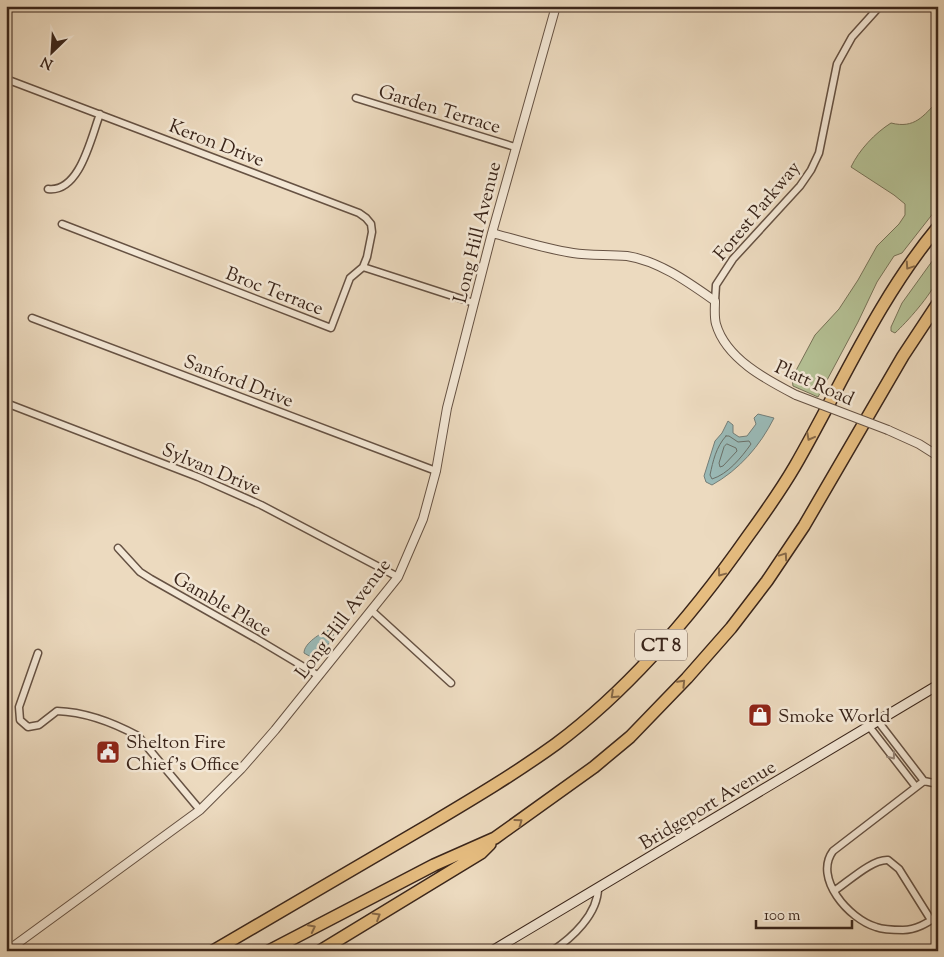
<svg xmlns="http://www.w3.org/2000/svg" width="944" height="957" viewBox="0 0 944 957" font-family="'Sorts Mill Goudy',serif">
	<style>
		.green { fill: #b4c094; stroke: #777257 }
		.water { fill: #9abab7; stroke: #747e78 }
		.lines { fill: none; stroke-linecap: round; stroke-linejoin: round }
		.shore { stroke: #6a7068; stroke-width: 1 }
		.minor-casing { stroke: #665243; stroke-width: 9 }
		.tertiary-casing { stroke: #665243; stroke-width: 10 }
		.secondary-casing { stroke: #3a251a; stroke-width: 11 }
		.motorway-casing { stroke: #3a251a; stroke-width: 14 }
		.minor { stroke: #f3e7d5; stroke-width: 6 }
		.tertiary { stroke: #f3e7d5; stroke-width: 8 }
		.secondary { stroke: #f3e7d5; stroke-width: 9 }
		.motorway { stroke: #e6bd80; stroke-width: 11 }
		.tertiary-bridge-casing { stroke: #665243; stroke-width: 10; stroke-linecap: butt }
		.tertiary-bridge { stroke: #f3e7d5; stroke-width: 8 }
		.oneway { stroke: #876948 }
		.oneway2 { stroke: #968678 }
		.labels { text-anchor: middle; stroke-width: 5; stroke-linejoin: round; paint-order: stroke }
		.shield { fill: #f3e7d5; stroke: #725f52; stroke-width: 1 }
		.shield-label { font-size: 18px; font-weight: bold; fill: #3a251a }
		.street-label { font-size: 19px; fill: #3a251a; stroke: #f3e7d5 }
		.poi-label { font-size: 19px; fill: #3a251a; stroke: #f3e7d5; text-anchor: start }
	</style>
	<rect width="100%" height="100%" fill="#ecdabf"/>
	<filter id="stains"><feTurbulence type="fractalNoise" baseFrequency=".004" numOctaves="4"/><feColorMatrix values="0 0 0 0 .2 0 0 0 0 .09 0 0 0 0 .02 0 0 0 .5 -.17"/></filter>
	<radialGradient id="worn" r=".72"><stop offset=".6" stop-color="#630" stop-opacity="0"/><stop offset="1" stop-color="#630" stop-opacity=".3"/></radialGradient>
	<path class="green" d="M938,101V207L902,253L894,256L877,282L858,322L818,397L793,386L792,378L815,335L839,309L858,280L877,246L899,224L905,215V204L894,195L851,167C859,150 875,133 891,123C915,129 923,116 938,101Z
		M938,253C938,261 940,273 937,280C931,295 907,322 895,333L891,331V327L902,303Z"/>
	<path class="water" d="M758,414L774,418C760,446 739,470 712,485L706,482L704,476L715,441L722,433L728,421L733,425V433L739,437L747,436L756,424L754,418Z
		M330,629L334,630C335,639 320,657 311,657L304,653C304,643 321,633 330,629Z"/>
	<g class="lines">
		<path class="shore" d="M726,436H729L738,442L749,441L751,444C741,458 728,474 712,479L710,475C713,461 716,447 726,436Z
			M727,444L736,448L737,451L723,466L720,467L719,463L724,447Z"/>
		<g class="minor-casing">
			<path id="minor" d="M6,79L359,213L366,218L371,224L372,232L367,257L363,267L350,278L331,328L62,224
				M356,98L515,147
				M48,189C80,193 91,137 100,114
				M363,267L474,303
				M715,301L716,285L733,259L800,186L811,170L819,153L837,64L852,37L880,6
				M32,318L436,471
				M6,403L198,477L261,505L398,577
				M118,548L140,572L151,579L257,639L319,676
				M371,610L451,683
				M38,653L19,707L20,720L28,727L39,725L57,711C85,712 114,723 138,736L200,810
				M877,720L924,781L938,784
				M868,725L916,787
				M924,781L833,851C813,878 849,919 876,927C884,930 894,930 903,930C916,930 927,923 938,916
				M834,891C848,882 872,859 888,860L899,869L931,920
				M552,951C572,938 598,914 598,888"/>
		</g>
		<g class="tertiary-casing">
			<path id="tertiary" d="M492,233C518,240 546,249 573,253C591,256 609,254 627,256C659,261 688,282 715,301C715,308 714,317 716,324C726,359 767,380 796,395
				M888,430L919,444L938,456
				M7,951L200,810L241,769L275,730L398,577L423,519L436,471L447,408L492,233L556,6"/>
		</g>
		<g class="secondary-casing">
			<path id="secondary" d="M492,951L938,685"/>
		</g>
		<g class="motorway-casing">
			<path id="motorway" d="M213,951C286,908 359,866 432,823C474,798 516,773 556,744C631,688 694,613 748,536C764,514 781,490 795,466C841,386 878,299 938,227
				M269,951L434,865L495,838L594,767L630,737L687,678L731,628L767,581L804,526L903,356L938,303
				M320,951L481,853L490,844"/>
		</g>
		<use href="#minor" class="minor"/>
		<use href="#tertiary" class="tertiary"/>
		<use href="#secondary" class="secondary"/>
		<use href="#motorway" class="motorway"/>
		<g class="tertiary-bridge-casing">
			<path id="tertiary-bridge" d="M796,395L888,430"/>
		</g>
		<use href="#tertiary-bridge" class="tertiary-bridge"/>
	</g>
	<defs><path id="oneway-chevron" d="M-2-3.5L2.5 0L-2 3.5" fill="none" stroke-width="1.6" stroke-linecap="round" stroke-linejoin="round" transform="scale(1.25)"/></defs>
	<g class="oneway">
		<use href="#oneway-chevron" transform="translate(909 266) rotate(124)"/>
		<use href="#oneway-chevron" transform="translate(810 437) rotate(118)"/>
		<use href="#oneway-chevron" transform="translate(784 556) rotate(-56)"/>
		<use href="#oneway-chevron" transform="translate(721 573) rotate(127)"/>
		<use href="#oneway-chevron" transform="translate(682 683) rotate(-46)"/>
		<use href="#oneway-chevron" transform="translate(614 695) rotate(137)"/>
		<use href="#oneway-chevron" transform="translate(519 822) rotate(-36)"/>
		<use href="#oneway-chevron" transform="translate(377 916) rotate(-31)"/>
		<use href="#oneway-chevron" transform="translate(312 928) rotate(-27)"/>
	</g>
	<use class="oneway2" href="#oneway-chevron" transform="translate(892 756) rotate(52)"/>
	<defs>
		<g id="shop-square" transform="scale(1.25)"><rect x="-9" y="-9" width="18" height="18" rx="4" fill="#8f2418" stroke="#f3e7d5"/><path d="M-5-2.5h2.3a2.7 3.5 0 0 1 5.4 0H5L5.5 6h-11ZM-1.5-2.5h3a1.5 2.3 0 0 0-3 0Z" fill="#fff"/></g>
		<g id="civic-square" transform="scale(1.25)"><rect x="-9" y="-9" width="18" height="18" rx="4" fill="#8f2418" stroke="#f3e7d5"/><path d="M-.6-6.5H3V-4.5H.6V-3L4-1V1h2V6H-6V1h2V-1L-.6-3ZM-1.2 2.5V6h2.4V2.5Z" fill="#fff"/></g>
	</defs>
	<g fill-rule="evenodd">
		<use href="#shop-square" x="760" y="715"/>
		<use href="#civic-square" x="108" y="752"/>
	</g>
	<g class="labels">
		<rect class="shield" x="635" y="629.5" width="52" height="31" rx="4"/>
		<g class="shield-label">
			<text x="661" y="651">CT 8</text>
		</g>
		<g class="street-label">
			<text transform="translate(440 108) rotate(17)" y="7">Garden Terrace</text>
			<text transform="translate(217 142) rotate(21)" y="7">Keron Drive</text>
			<text transform="translate(756 210) rotate(-50)" y="7">Forest Parkway</text>
			<text transform="translate(476 232) rotate(-76)" y="7">Long Hill Avenue</text>
			<text transform="translate(275 290) rotate(21)" y="7">Broc Terrace</text>
			<text transform="translate(239 380) rotate(21)" y="7">Sanford Drive</text>
			<text transform="translate(815 382) rotate(24)" y="7">Platt Road</text>
			<text transform="translate(212 468) rotate(23)" y="7">Sylvan Drive</text>
			<text transform="translate(223 603) rotate(30)" y="7">Gamble Place</text>
			<text transform="translate(342 618) rotate(-53)" y="7">Long Hill Avenue</text>
			<text transform="translate(707 804) rotate(-31)" y="7">Bridgeport Avenue</text>
		</g>
		<g class="poi-label">
			<text x="778" y="722">Smoke World</text>
			<text x="126" y="748">Shelton Fire<tspan x="126" dy="22">Chief's Office</tspan></text>
		</g>
	</g>
	<rect width="944" height="957" fill="none" stroke="#ecdabf" stroke-width="25"/>
	<rect x="8" y="8" width="929" height="942" fill="none" stroke="#3a251a" stroke-width="2.5"/>
	<rect x="12" y="12" width="919" height="932" fill="none" stroke="#3a251a"/>
	<g transform="translate(52 52) rotate(205)" stroke="#f3e7d5" stroke-width="4" paint-order="stroke">
	<path d="M0-4L9 19L0 12L-9 19Z" fill="#3a251a"/>
	<text y="-8" font-size="14" font-weight="bold" text-anchor="middle" fill="#3a251a">N</text>
	</g>
	<path d="M756 920v8h96v-8" fill="none" stroke="#3a251a" stroke-width="2.5"/>
	<text x="764" y="920" font-size="15" fill="#3a251a" stroke="#f3e7d5" stroke-width="4" paint-order="stroke">100 m</text>
	<rect width="100%" height="100%" filter="url(#stains)"/>
	<rect width="100%" height="100%" fill="url(#worn)"/>
</svg>
